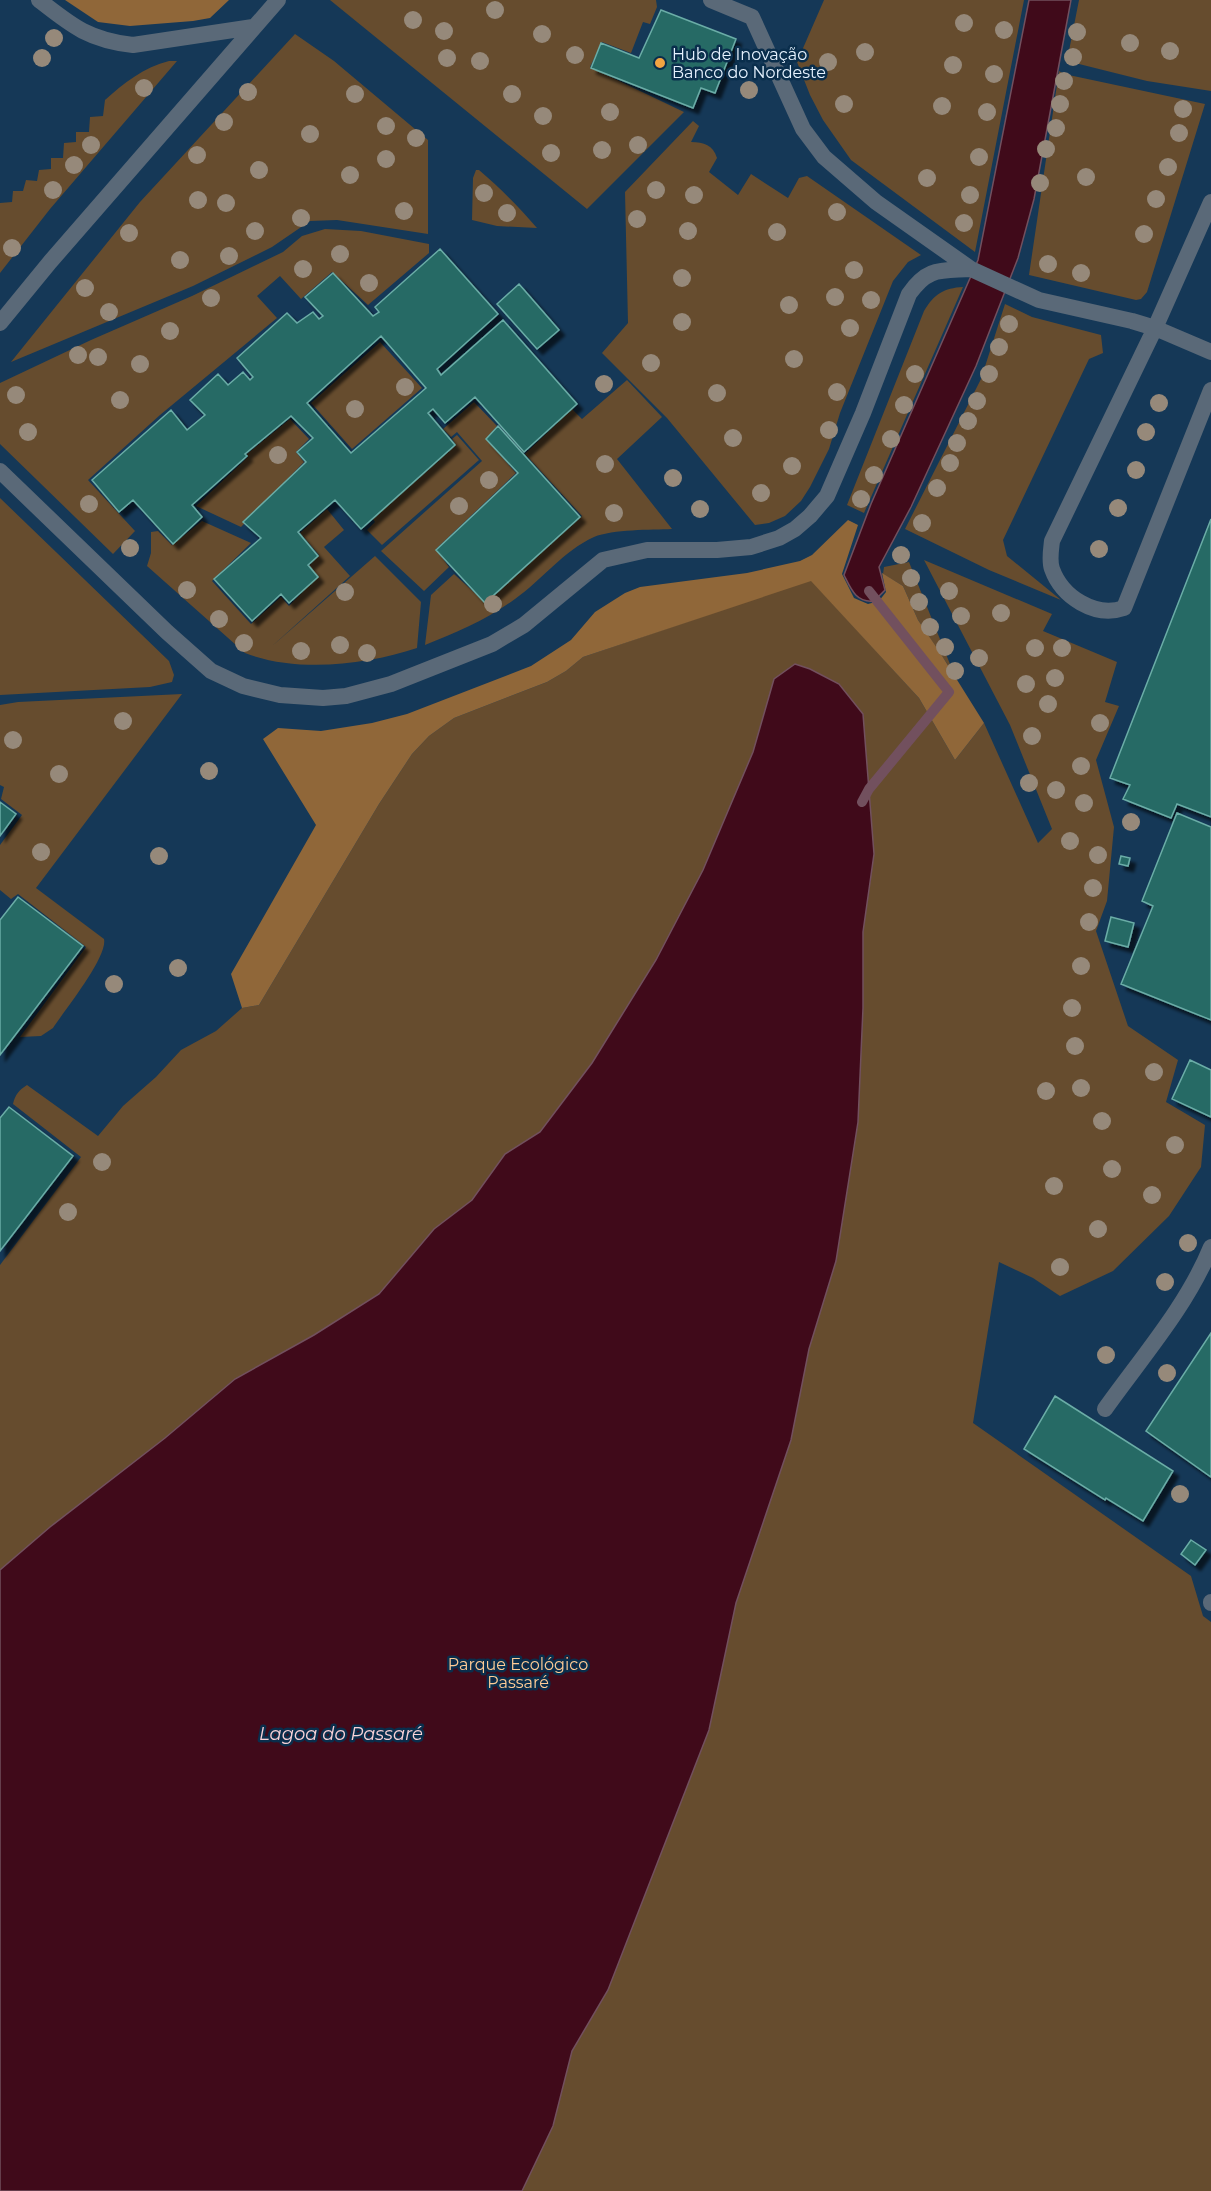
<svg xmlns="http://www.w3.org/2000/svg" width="1211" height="2191" viewBox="0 0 1211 2191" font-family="Montserrat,sans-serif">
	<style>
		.green { fill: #664c2e }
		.forest { fill: #906739 }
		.water { fill: #400a1a; stroke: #72505e; stroke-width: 1.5 }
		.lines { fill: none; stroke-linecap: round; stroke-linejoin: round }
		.stream { stroke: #72505e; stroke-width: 10 }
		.building { fill: #266a65; stroke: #6bada7; stroke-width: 1.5; fill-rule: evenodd; filter: url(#shadow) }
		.service { stroke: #5a6978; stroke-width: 16 }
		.tree { fill: #96897a }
		.poi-dot { fill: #f3a442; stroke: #0a2e4c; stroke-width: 2 }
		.labels { text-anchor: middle; stroke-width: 5; stroke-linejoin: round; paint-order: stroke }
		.poi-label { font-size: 16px; fill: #e6f2fe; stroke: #0a2e4c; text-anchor: start }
		.park-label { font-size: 16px; fill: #ffcc96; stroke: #0a2e4c }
		.water-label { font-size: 18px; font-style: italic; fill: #f9d2d7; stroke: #0a2e4c }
	</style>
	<defs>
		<filter id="shadow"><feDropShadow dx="5.5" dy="5.5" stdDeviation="1.5" flood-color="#0009"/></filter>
	</defs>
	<rect width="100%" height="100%" fill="#153857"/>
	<path class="green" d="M330,0H656L657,7L650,24L643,22L631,53L602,42L590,67L684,112L587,209Z
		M824,0H1024L975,252L851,160L823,120L810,95L797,62Z
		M1079,0H1211V91L1147,81L1067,61Z
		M295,34L334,61L428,140V234L337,220L310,221L272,247L193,286L11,362L140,202Z
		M169,61H177L50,209L0,273V203L12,202L13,191H23L26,180L37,181L39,170L51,169V158H63L64,143L76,142V132H89L90,117L103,116L105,100C124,83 144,67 169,61Z
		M1059,71L1064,74L1205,104L1147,292L1141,299L1136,300L1029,275Z
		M693,121L699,126L691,142C704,142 713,145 717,158L709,172L738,195L751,174L788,198L799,178L807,176L921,255L908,262L893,281L840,413L829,449L810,487L801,501L785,516L769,523L755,525L667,418L602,353L628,323L625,192Z
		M476,170H479C500,188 519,207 537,228L497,226L472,220L473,178Z
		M325,229L361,231L429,244V253L368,305L332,272L301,299L280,276L257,296L277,318L160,415L88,480L135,531L113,554L0,444V383L91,340L192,296L283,252L302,236Z
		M963,287L864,513L847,505L924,311C934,294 944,288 963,287Z
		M1005,304L1032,317L1101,335L1103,353L1089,359L1003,540L1007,556L1061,600L989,570L905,529L981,379Z
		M380,342L422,388L352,449L311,403Z
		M627,380L662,417L617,459L672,529C651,530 613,529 594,537C563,551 542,580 515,599C488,619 456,633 425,645L431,595L454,574L486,603L582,516L525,454L572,409L582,419Z
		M474,402L497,426L486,439L516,473L436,549L449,567L424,591L381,551L482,461L457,432L451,437L443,429Z
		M290,419L309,439L296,452L304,462L241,527L196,506L248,457L247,454Z
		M457,435L479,460L382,545L367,530L375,522L373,519L456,445L452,439Z
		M0,498L169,661L174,675L172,682L150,687L0,695Z
		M327,509L344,530L324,547L350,576L271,647L375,556L421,602L417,648C366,665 297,673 245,653L147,566L151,553V532L158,531L172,545L202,521L251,543L212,581L251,624L281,597L289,606L318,576L309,566L319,555L300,533Z
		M924,560L1052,614L1043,631L1117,662L1105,702L1119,706L1096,760L1114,827L1107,901L1096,931L1128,1026L1178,1060L1166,1102L1205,1125L1201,1167L1169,1216L1113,1271L1060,1296L1033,1278L999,1262L973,1423L1191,1576L1203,1616L1211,1622V2191H0V1265L81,1157L13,1104C15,1095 19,1090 27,1085L98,1136L123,1106L156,1077L181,1050L216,1031L242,1008L259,1005L379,804L412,754L429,736L454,718L547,682L566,671L583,657L811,580L919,698L955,760L984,723L1038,843L1052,829L1010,725Z
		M909,562L954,674L918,620L903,586L883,574L884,567Z
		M182,694L36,888L104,939C108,957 64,1011 53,1028L41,1036L20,1037L86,947L18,894L11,899L0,890V845L22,815L1,799L4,787L0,785V705L18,702Z"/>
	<path class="forest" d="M65,0H229L210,18L193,21L130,26L98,22Z
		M848,520L858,525L842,574L854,598L868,604L879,601L886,592L882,573L903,586L918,620L939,651L984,723L955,760L919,698L811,581L583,657L566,671L547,682L454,718L429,736L412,754L379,804L259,1005L242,1008L231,974L316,825L263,739L278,728L321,731L372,723L407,714L531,666L571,640L595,612L625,593L640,587L747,573L800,561L812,555Z"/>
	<path class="water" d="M1029,0H1071L1034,199L1018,258L976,366L911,507L879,567L885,590L874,601C856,603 851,589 844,575L871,504L978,260Z
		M795,664L810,669L839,684L863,714L874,854L863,932V1008L858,1122L836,1261L809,1349L791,1440L736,1603L709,1730L608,1990L572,2051L553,2126L522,2191H0V1570L50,1527L165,1438L235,1379L314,1335L379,1294L434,1229L472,1200L505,1154L540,1132L592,1063L656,960L703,870L753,752L774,679Z"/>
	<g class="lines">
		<path class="stream" d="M862,802L869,789L949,692L869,591"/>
	</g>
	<path class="building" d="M661,10L736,39L715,93L701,88L693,108L591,68L601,43L639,58Z
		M440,249L498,314L437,369L441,375L503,320L577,404L524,452L475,397L445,423L433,409L428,413L455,445L361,529L335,500L298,532L318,556L308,565L318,577L289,603L281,594L252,621L214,579L261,538L243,522L306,462L297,452L313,438L291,416L245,454L247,456L192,505L202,517L173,544L133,500L119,512L92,480L171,410L187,430L205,415L190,400L218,374L228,385L243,372L250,380L253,377L237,358L287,313L297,323L313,312L319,319L323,316L305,297L333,273L373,316L379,312L375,307ZM381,336L426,388L351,453L307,403Z
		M519,284L559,330L537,349L497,304Z
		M498,426L580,517L485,603L436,550L518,473L486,439Z
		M1211,519V817L1177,804L1171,818L1123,799L1130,785L1110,778Z
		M0,802L16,814L0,836Z
		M1177,813L1211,827V1020L1121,984L1153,906L1142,901Z
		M1121,856L1130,858L1128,866L1119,864Z
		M18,897L83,946L0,1055V920Z
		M1111,917L1134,923L1128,947L1105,941Z
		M1190,1060L1211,1070V1117L1172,1099Z
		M9,1107L73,1156L0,1251V1118Z
		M1211,1333V1477L1146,1431Z
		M1055,1396L1173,1471L1143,1521L1106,1498L1105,1500L1024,1449Z
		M1191,1540L1206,1550L1195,1565L1181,1554Z"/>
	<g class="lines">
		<path class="service" d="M39,0C72,26 89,40 133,45L253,27
			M711,0L752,17L803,129L824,157L876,202L971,269L1039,300L1132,321L1155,328L1211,352
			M1211,202L1155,328L1052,541C1051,550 1049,561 1052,569C1062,597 1095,618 1124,608L1211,390
			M0,323L50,262L278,0
			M0,471L167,632L211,671L243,686L280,695L323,698L346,696L391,684L492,644L524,625L603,560L647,550H717L751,547L779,538L795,529L810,516L827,496L863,413L909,294C928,267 940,271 971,269
			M1105,1409C1142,1357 1187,1306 1211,1247
			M1211,1603V1602"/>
	</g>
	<g class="tree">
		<circle cx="495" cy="10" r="9"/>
		<circle cx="413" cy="20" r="9"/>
		<circle cx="964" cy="23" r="9"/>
		<circle cx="1004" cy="30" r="9"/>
		<circle cx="444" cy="31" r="9"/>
		<circle cx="1077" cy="32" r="9"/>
		<circle cx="542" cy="34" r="9"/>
		<circle cx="54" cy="38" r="9"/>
		<circle cx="1130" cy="43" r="9"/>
		<circle cx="1170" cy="51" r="9"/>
		<circle cx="865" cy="52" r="9"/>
		<circle cx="575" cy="55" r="9"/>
		<circle cx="1073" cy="57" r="9"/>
		<circle cx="42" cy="58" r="9"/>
		<circle cx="447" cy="58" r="9"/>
		<circle cx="480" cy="61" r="9"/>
		<circle cx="828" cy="62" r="9"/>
		<circle cx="953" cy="65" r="9"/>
		<circle cx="994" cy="74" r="9"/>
		<circle cx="1064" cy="81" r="9"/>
		<circle cx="144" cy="88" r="9"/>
		<circle cx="749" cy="90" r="9"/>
		<circle cx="248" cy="92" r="9"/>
		<circle cx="355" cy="94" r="9"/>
		<circle cx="512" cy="94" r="9"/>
		<circle cx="844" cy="104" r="9"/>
		<circle cx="1060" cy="104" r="9"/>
		<circle cx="942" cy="106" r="9"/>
		<circle cx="1183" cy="109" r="9"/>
		<circle cx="610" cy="112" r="9"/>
		<circle cx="987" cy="112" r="9"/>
		<circle cx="543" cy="116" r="9"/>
		<circle cx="224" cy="122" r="9"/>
		<circle cx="386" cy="126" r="9"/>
		<circle cx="1056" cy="128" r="9"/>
		<circle cx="1179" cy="133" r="9"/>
		<circle cx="310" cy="134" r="9"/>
		<circle cx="416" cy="138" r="9"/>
		<circle cx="91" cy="145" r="9"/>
		<circle cx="638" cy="145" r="9"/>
		<circle cx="1046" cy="149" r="9"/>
		<circle cx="602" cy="150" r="9"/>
		<circle cx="551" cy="153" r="9"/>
		<circle cx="197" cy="155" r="9"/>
		<circle cx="979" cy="157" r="9"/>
		<circle cx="386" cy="159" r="9"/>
		<circle cx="74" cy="165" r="9"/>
		<circle cx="1168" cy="167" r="9"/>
		<circle cx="259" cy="170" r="9"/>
		<circle cx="350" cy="175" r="9"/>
		<circle cx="1086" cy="177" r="9"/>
		<circle cx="927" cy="178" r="9"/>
		<circle cx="1040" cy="183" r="9"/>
		<circle cx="53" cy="190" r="9"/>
		<circle cx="656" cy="190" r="9"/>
		<circle cx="484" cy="193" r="9"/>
		<circle cx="694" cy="195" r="9"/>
		<circle cx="970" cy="195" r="9"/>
		<circle cx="1156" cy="199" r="9"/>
		<circle cx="198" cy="200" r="9"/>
		<circle cx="226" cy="203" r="9"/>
		<circle cx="404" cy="211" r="9"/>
		<circle cx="837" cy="212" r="9"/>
		<circle cx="507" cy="213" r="9"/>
		<circle cx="301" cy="218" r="9"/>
		<circle cx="637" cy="219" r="9"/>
		<circle cx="964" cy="223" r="9"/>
		<circle cx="255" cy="231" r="9"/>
		<circle cx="688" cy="231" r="9"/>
		<circle cx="777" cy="232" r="9"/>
		<circle cx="129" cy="233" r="9"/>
		<circle cx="1144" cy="234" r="9"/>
		<circle cx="12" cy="248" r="9"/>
		<circle cx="340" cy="254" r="9"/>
		<circle cx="229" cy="256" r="9"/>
		<circle cx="180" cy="260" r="9"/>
		<circle cx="1048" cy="264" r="9"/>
		<circle cx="303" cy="269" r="9"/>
		<circle cx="854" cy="270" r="9"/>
		<circle cx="1081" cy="273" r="9"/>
		<circle cx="682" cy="278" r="9"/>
		<circle cx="369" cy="283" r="9"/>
		<circle cx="85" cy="288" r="9"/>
		<circle cx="835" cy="297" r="9"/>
		<circle cx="211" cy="298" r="9"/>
		<circle cx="871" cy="300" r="9"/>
		<circle cx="789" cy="305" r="9"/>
		<circle cx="109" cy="312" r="9"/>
		<circle cx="682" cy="322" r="9"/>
		<circle cx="1009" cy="324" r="9"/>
		<circle cx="850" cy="328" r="9"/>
		<circle cx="170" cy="331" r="9"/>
		<circle cx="999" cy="347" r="9"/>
		<circle cx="78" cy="355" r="9"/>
		<circle cx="98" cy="357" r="9"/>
		<circle cx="794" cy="359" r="9"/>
		<circle cx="651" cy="363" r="9"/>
		<circle cx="140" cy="364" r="9"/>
		<circle cx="915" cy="374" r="9"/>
		<circle cx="989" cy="374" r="9"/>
		<circle cx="604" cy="384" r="9"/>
		<circle cx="405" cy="387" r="9"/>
		<circle cx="837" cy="392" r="9"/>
		<circle cx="717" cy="393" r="9"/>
		<circle cx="16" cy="395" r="9"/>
		<circle cx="120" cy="400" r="9"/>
		<circle cx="977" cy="401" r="9"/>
		<circle cx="1159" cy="403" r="9"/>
		<circle cx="904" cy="405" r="9"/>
		<circle cx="355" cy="409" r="9"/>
		<circle cx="968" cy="421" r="9"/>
		<circle cx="829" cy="430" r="9"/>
		<circle cx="28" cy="432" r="9"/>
		<circle cx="1146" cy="432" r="9"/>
		<circle cx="733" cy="438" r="9"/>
		<circle cx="891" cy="439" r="9"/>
		<circle cx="957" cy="443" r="9"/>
		<circle cx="278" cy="455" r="9"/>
		<circle cx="950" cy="463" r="9"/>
		<circle cx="605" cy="464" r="9"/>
		<circle cx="792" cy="466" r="9"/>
		<circle cx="1136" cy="470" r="9"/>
		<circle cx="874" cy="475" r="9"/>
		<circle cx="673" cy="478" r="9"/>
		<circle cx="489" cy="480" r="9"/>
		<circle cx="937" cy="488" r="9"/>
		<circle cx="761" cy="493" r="9"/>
		<circle cx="861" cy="499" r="9"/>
		<circle cx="89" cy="504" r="9"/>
		<circle cx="459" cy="506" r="9"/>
		<circle cx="1118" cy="508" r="9"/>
		<circle cx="700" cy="509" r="9"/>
		<circle cx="614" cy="513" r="9"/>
		<circle cx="922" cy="523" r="9"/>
		<circle cx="130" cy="548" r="9"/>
		<circle cx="1099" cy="549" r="9"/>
		<circle cx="901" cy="555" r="9"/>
		<circle cx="911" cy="578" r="9"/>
		<circle cx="187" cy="590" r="9"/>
		<circle cx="949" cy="591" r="9"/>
		<circle cx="345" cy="592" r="9"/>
		<circle cx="919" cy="602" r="9"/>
		<circle cx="493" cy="604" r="9"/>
		<circle cx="1001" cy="613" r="9"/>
		<circle cx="961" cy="616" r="9"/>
		<circle cx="219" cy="619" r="9"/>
		<circle cx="930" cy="627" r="9"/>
		<circle cx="244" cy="643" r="9"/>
		<circle cx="340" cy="645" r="9"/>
		<circle cx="945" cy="647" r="9"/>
		<circle cx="1035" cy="648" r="9"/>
		<circle cx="1062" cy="648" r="9"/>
		<circle cx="301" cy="651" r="9"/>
		<circle cx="367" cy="653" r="9"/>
		<circle cx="979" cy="658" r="9"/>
		<circle cx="955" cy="671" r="9"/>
		<circle cx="1055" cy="678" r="9"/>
		<circle cx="1026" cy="684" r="9"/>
		<circle cx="1048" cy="704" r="9"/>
		<circle cx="123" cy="721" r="9"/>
		<circle cx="1100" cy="723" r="9"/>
		<circle cx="1032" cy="736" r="9"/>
		<circle cx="13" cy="740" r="9"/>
		<circle cx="1081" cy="766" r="9"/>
		<circle cx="209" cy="771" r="9"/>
		<circle cx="59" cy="774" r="9"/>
		<circle cx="1029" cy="783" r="9"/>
		<circle cx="1056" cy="790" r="9"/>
		<circle cx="1084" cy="803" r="9"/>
		<circle cx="1131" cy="822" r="9"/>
		<circle cx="1070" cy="841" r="9"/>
		<circle cx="41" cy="852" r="9"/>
		<circle cx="1098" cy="855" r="9"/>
		<circle cx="159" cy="856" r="9"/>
		<circle cx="1093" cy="888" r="9"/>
		<circle cx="1089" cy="922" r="9"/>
		<circle cx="1081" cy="966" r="9"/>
		<circle cx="178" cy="968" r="9"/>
		<circle cx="114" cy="984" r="9"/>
		<circle cx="1072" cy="1008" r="9"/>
		<circle cx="1075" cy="1046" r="9"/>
		<circle cx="1154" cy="1072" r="9"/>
		<circle cx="1081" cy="1088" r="9"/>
		<circle cx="1046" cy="1091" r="9"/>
		<circle cx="1102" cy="1121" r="9"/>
		<circle cx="1175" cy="1145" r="9"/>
		<circle cx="102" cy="1162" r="9"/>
		<circle cx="1112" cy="1169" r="9"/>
		<circle cx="1054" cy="1186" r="9"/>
		<circle cx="1152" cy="1195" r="9"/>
		<circle cx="68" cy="1212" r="9"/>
		<circle cx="1098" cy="1229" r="9"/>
		<circle cx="1188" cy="1243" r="9"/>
		<circle cx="1060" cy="1267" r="9"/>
		<circle cx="1165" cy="1282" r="9"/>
		<circle cx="1106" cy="1355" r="9"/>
		<circle cx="1167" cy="1373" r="9"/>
		<circle cx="1180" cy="1494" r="9"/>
	</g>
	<circle class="poi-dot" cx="660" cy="63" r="6"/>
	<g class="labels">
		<g class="poi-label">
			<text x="672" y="60">Hub de Inovação<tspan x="672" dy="18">Banco do Nordeste</tspan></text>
		</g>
		<g class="park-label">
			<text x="518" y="1670">Parque Ecológico<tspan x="518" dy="18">Passaré</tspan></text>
		</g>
		<g class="water-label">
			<text x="341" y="1740">Lagoa do Passaré</text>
		</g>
	</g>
</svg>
